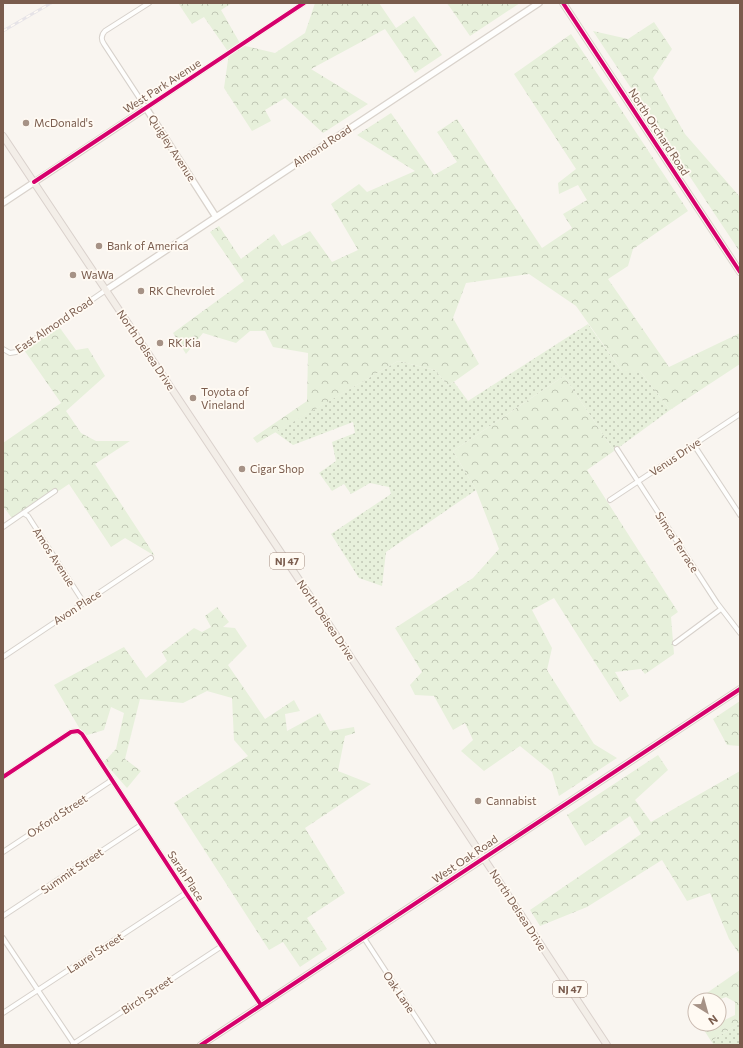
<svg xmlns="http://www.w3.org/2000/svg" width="743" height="1048" viewBox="0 0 743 1048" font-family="Commissioner,sans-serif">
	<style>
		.grass { fill: url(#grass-dots) }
		.forest { fill: url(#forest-crowns) }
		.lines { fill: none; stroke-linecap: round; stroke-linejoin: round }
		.street-casing { stroke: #d7d1cb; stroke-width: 6 }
		.secondary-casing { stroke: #d9d2cb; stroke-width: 8 }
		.primary-casing { stroke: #dad1cc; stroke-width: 8 }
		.street { stroke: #fefefd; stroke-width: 4 }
		.secondary { stroke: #fefefd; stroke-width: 5.5 }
		.primary { stroke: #f3eee8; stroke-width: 6 }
		.rail-casing { stroke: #e6e3e7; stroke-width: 3 }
		.rail { stroke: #fffaf3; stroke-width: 1.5; stroke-dasharray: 4.5; stroke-linecap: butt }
		.cycleway-casing { stroke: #fffaf3; stroke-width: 6 }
		.cycleway { stroke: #d6006c; stroke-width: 4 }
		.poi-dot { fill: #a69286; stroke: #fffaf3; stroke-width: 1.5 }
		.labels { text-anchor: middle; stroke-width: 3.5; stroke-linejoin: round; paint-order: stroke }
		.shield { fill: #fffaf3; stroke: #a28b7f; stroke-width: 1 }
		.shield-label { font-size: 10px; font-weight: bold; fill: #7a5c4d }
		.street-label { font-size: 11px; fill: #7a5c4d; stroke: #fffaf3 }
		.poi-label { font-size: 11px; fill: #7a5c4d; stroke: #fffaf3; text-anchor: start }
	</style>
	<defs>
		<pattern id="grass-dots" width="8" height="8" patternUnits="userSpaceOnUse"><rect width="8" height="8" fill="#e7f0db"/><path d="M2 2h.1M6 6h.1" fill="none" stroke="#c0c6b4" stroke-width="1.8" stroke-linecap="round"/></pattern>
		<pattern id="forest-crowns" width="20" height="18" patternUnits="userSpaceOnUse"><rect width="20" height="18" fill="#e7f0db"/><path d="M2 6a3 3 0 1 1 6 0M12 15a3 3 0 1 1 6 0" fill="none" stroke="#c0c6b4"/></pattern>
	</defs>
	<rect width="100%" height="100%" fill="#f9f5f0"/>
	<path class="grass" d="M588,324L622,371H640L670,410L614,451L564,376L453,451L476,490L386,552L382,586L359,578L331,534L391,494L389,487L370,483L351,494L344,484L332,491L319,473L336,461L332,442L355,433L353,422L293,445L275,432L398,361L435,370L448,386L454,382L468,401Z
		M740,1023V1045H714L711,1041Z"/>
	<path class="forest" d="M178,3H232L221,10L241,45L275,53L305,33L315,3H379L396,28L414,16L442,55L415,73L385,29L311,69L368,104L323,133L285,98L265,110L271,121L252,131L224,88L229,53L204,17L192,24Z
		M447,3H520L470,36Z
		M654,22L672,49L653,78L685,134L740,197V252L593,31L628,39Z
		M571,34L688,211L633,249L628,266L608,279L669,367L740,333V364L670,410L640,371H622L576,306L529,274L466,283L453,318L479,364L448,386L435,370L398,361L257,443L253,438L307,401L308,353L273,347L265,331H250L236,343L203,333L186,354L173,333L244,281L210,232L219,226L241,259L274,234L282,246L310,231L332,262L358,250L331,204L359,184L367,192L415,171L357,135L391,113L434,175L457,162L437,132L457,119L542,248L572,228L563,214L587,200L578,185L559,194L558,183L576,169L514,74Z
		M57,324L76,350L88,348L105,376L66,411L81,433L96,441H130L95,464L155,556L125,538L111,547L69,484L14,521L3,506V443L61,403L22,347Z
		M564,376L614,451L587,470L678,612L671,617L674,654L645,674L641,669L615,672L629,696L620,702L554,598L532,610L552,648L547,670L594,744L617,758L559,796L552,772L520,746L484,771L461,751L473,740L465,723L453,730L434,696L415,695L410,685L422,672L395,628L473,578L499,549L476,490L453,451Z
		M217,607L229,622L223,627L235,628L247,646L228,665L265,719L294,700L300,711L285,714L287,731L320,713L330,731L354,727L355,733L345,736L338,771L371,784L305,828L345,893L307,918L327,949L300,967L283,942L269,950L174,803L248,756L234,740L232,698L207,691L183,703L140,699L125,759L141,771L127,788L104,762L116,749L124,713L111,707L104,730L84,736L54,685L124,647L146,678L167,661L162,652L194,628L202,632L211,627L205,616Z
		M740,701V746L727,745L713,719Z
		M658,755L668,770L635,800L651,822L740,771V955L729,939L710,893L687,901L662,860L587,907L540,926L530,910L641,834L630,816L585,846L567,815Z
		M740,970V1023L711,1041L704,1030L735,1015V1002L726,997L718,1000H702L701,997Z"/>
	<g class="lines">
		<g class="street-casing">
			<path id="street" d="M149,3L105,31C101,35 101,40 104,44L146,108L304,3
				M3,349L10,353L16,352L106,290
				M694,445L740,515
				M617,449L717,603L740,633
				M610,500L740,414
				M23,513L28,516L84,603
				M3,527L55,491
				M675,643L721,609
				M3,657L151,558
				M3,777L71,732L78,731L82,734L186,893L261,1005
				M3,852L112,780
				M3,916L141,825
				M3,938L74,1044
				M364,938L434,1045
				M3,1013L186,893
				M73,1044L222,946"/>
		</g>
		<g class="secondary-casing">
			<path id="secondary" d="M563,3L740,272
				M3,203L146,108L216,217
				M106,290L539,3
				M201,1045L740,689"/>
		</g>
		<g class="primary-casing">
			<path id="primary" d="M3,136L382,704L607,1045"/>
		</g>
		<use href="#street" class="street"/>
		<use href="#secondary" class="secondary"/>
		<use href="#primary" class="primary"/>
		<g class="rail-casing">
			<path id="rail" d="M3,31L51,3"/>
		</g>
		<use href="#rail" class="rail"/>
		<g class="cycleway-casing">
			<path id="cycleway" d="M563,3L740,272
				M34,182L304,3
				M3,777L71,732L78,731L82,734L186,893L261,1005
				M201,1045L740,689"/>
		</g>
		<use href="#cycleway" class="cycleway"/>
	</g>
	<g class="poi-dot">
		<circle cx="26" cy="123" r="4"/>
		<circle cx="99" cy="246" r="4"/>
		<circle cx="73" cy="275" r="4"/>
		<circle cx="141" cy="291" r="4"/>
		<circle cx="160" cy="343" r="4"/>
		<circle cx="193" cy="398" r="4"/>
		<circle cx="242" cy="469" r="4"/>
		<circle cx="478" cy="801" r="4"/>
	</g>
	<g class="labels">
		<g class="shield">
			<rect x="270" y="553" width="34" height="16" rx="3"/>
			<rect x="553" y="981" width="34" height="16" rx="3"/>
		</g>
		<g class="shield-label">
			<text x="287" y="565">NJ 47</text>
			<text x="570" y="993">NJ 47</text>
		</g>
		<g class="street-label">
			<text transform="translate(162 86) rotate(-33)" y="4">West Park Avenue</text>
			<text transform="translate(659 132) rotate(57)" y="4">North Orchard Road</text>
			<text transform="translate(322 146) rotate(-33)" y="4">Almond Road</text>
			<text transform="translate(172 148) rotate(57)" y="4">Quigley Avenue</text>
			<text transform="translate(54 325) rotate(-34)" y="4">East Almond Road</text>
			<text transform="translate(146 350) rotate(56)" y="4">North Delsea Drive</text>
			<text transform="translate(675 457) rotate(-34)" y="4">Venus Drive</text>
			<text transform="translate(677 542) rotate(57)" y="4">Simca Terrace</text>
			<text transform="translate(54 557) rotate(57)" y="4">Amos Avenue</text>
			<text transform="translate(77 607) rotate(-33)" y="4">Avon Place</text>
			<text transform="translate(326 620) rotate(56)" y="4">North Delsea Drive</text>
			<text transform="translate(57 816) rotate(-33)" y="4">Oxford Street</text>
			<text transform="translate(465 859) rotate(-34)" y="4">West Oak Road</text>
			<text transform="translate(72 871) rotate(-34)" y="4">Summit Street</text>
			<text transform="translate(186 876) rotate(57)" y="4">Sarah Place</text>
			<text transform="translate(518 910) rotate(57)" y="4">North Delsea Drive</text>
			<text transform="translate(95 953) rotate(-33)" y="4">Laurel Street</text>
			<text transform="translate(399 992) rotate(56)" y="4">Oak Lane</text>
			<text transform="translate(147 995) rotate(-34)" y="4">Birch Street</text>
		</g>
		<g class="poi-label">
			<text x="34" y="127">McDonald's</text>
			<text x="107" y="250">Bank of America</text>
			<text x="81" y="279">WaWa</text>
			<text x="149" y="295">RK Chevrolet</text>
			<text x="168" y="347">RK Kia</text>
			<text x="201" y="396">Toyota of<tspan x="201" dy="13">Vineland</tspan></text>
			<text x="250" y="473">Cigar Shop</text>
			<text x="486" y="805">Cannabist</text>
		</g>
	</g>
	<rect width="743" height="1048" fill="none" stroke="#7a5c4d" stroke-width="8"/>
	<g transform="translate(707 1012) rotate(143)"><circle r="19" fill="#fffaf3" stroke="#cabbb1"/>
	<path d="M0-3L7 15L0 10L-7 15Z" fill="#a69286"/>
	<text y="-6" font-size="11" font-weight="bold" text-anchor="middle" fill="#7a5c4d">N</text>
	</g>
</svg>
